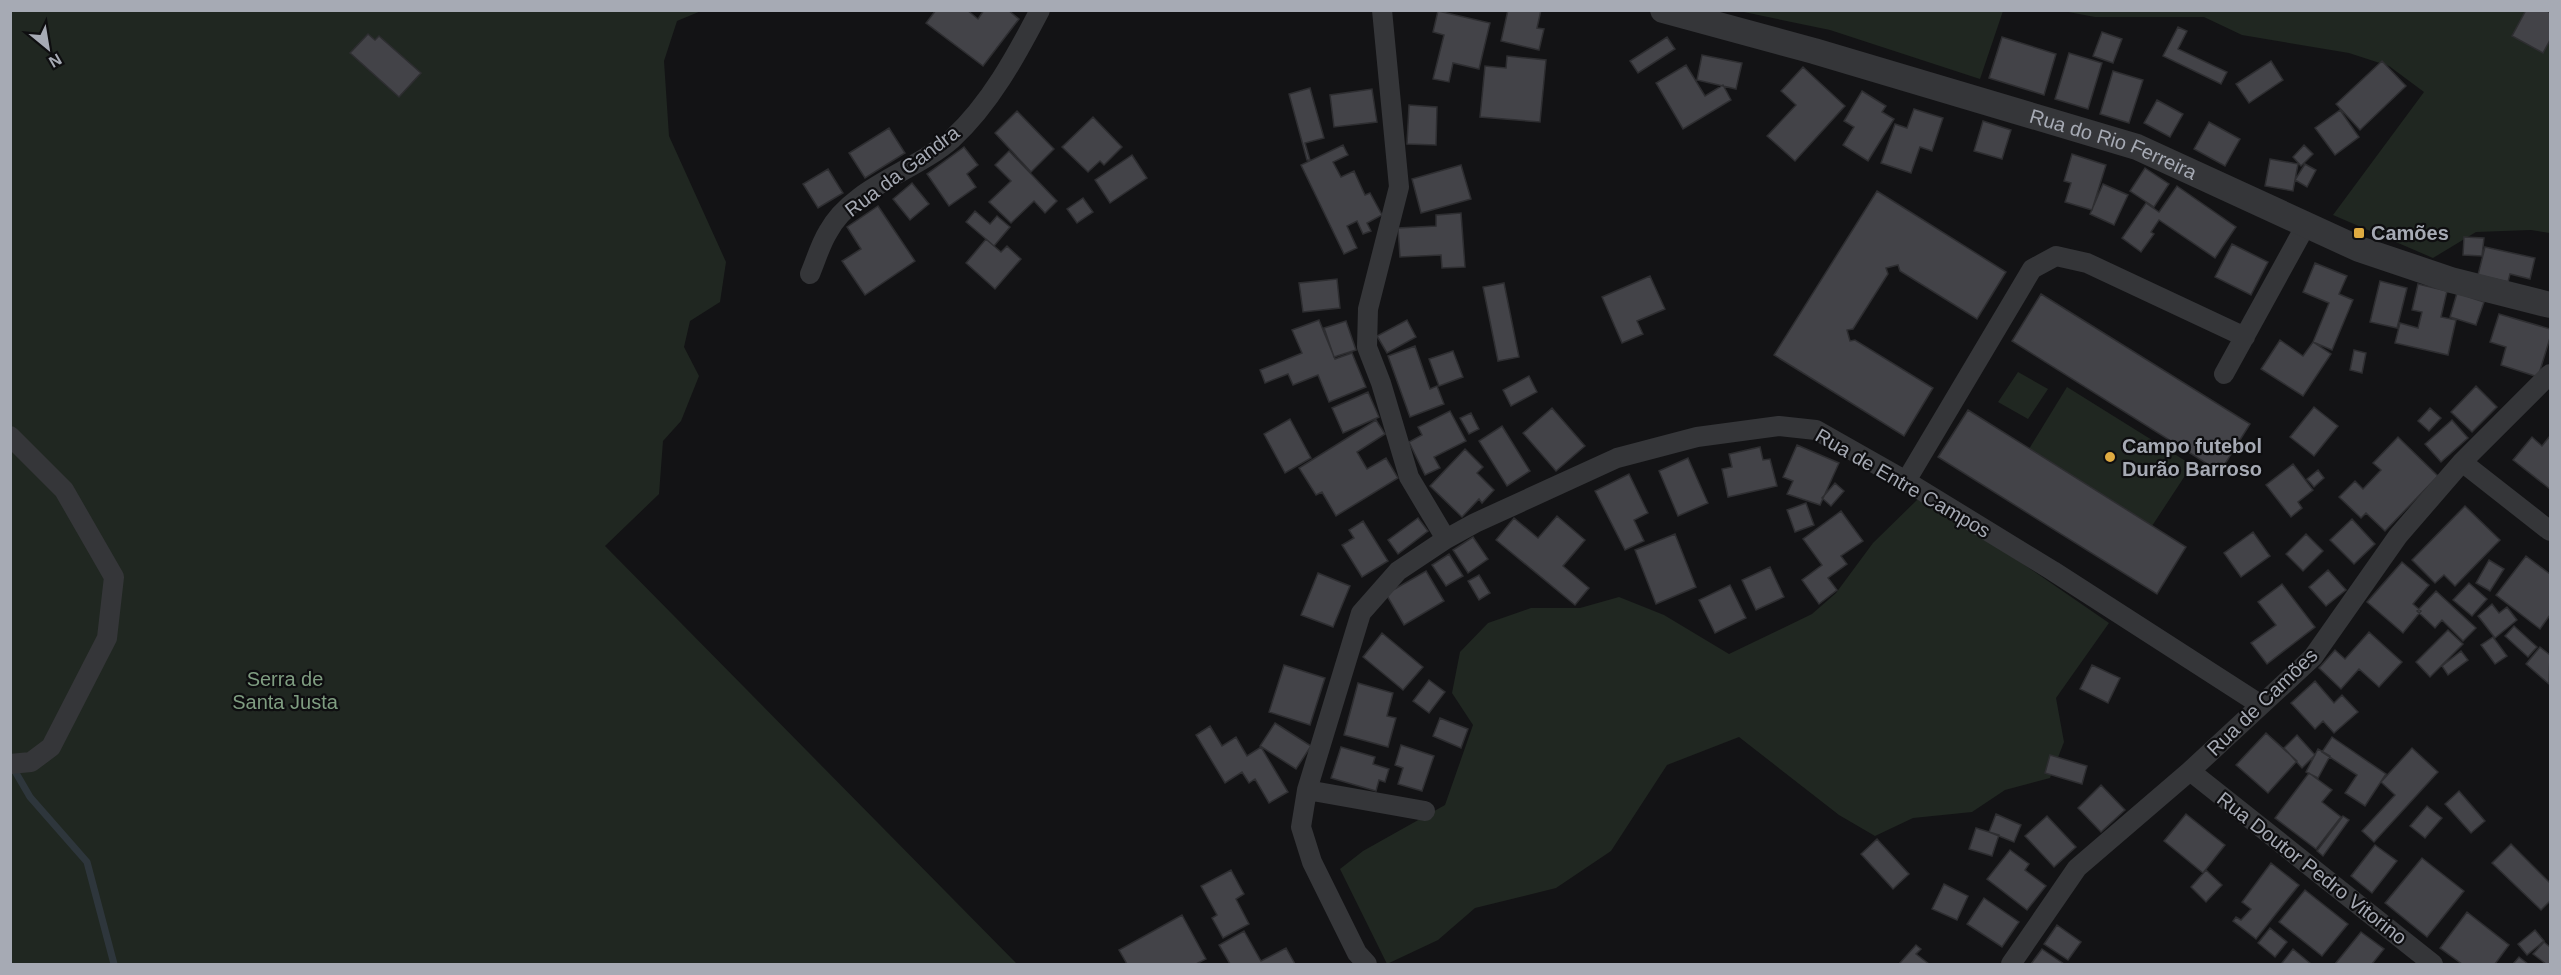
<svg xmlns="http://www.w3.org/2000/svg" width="2561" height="975" viewBox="0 0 2561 975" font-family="Helvetica,sans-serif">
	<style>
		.green { fill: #202721 }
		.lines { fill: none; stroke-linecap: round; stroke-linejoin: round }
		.stream { stroke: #2e363c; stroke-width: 7 }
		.building { fill: #434348; stroke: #2e2e31; stroke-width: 1.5 }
		.minor { stroke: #353639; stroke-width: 20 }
		.tertiary { stroke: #353639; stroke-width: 26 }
		.poi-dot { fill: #dfab41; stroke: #0e0e10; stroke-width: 2 }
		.labels { text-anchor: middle; stroke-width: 4.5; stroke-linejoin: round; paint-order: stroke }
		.street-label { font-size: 20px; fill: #a6aab4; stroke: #0e0e10 }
		.poi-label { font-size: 20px; font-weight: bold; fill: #a6aab4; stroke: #0e0e10; text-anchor: start }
		.park-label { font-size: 20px; fill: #7f9d81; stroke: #0e0e10 }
	</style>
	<rect width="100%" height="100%" fill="#131315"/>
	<path class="green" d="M10,11H701L677,21L664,61L669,136L726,262L720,302L690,321L684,347L699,376L681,421L663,441L659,494L605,546L1017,964H11Z
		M1739,11H2003L1980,79L1830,30Z
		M2063,11H2550V233L2531,230L2476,232L2433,258L2333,215L2424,92L2389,66L2349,53L2242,35L2204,17H2095Z
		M2018,372L2048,389L2028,419L1998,402Z
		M2067,387L2192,465L2152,526L2029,449Z
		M1918,499L1997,546L2109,623L2056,698L2064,742L2050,778L2005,790L1972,812L1913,818L1875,836L1839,815L1739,737L1667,765L1611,851L1556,888L1475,908L1438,940L1387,964L1340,869L1363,851L1445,805L1473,725L1452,693L1460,652L1488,623L1531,608H1580L1619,597L1664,615L1729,654L1812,614L1836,593L1873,543Z"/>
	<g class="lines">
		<path class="stream" d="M12,766L30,797L87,862L114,964"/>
	</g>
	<path class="building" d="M936,10H967L978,19L984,10H1008L1019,19L983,66L926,23Z
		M1508,10H1541L1537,28L1544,29L1539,50L1501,41Z
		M2526,10H2546L2550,13V40L2543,53L2512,36Z
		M1438,11L1490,23L1479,69L1453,63L1449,82L1433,79L1444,35L1433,32Z
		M2178,27L2187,31L2178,49L2227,72L2221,84L2163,56Z
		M2102,32L2122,39L2113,63L2093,56Z
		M368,34L375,40L379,36L421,73L399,97L350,53Z
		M1667,37L1675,49L1638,73L1630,61Z
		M2002,37L2056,54L2044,95L1989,78Z
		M2069,53L2102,63L2088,109L2055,99Z
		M1702,55L1742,63L1736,89L1697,80Z
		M1507,56L1546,60L1540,122L1480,117L1485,66L1506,68Z
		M2271,61L2283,80L2249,103L2236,84Z
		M2382,61L2406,86L2360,130L2336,104Z
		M1686,65L1705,96L1723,85L1731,100L1683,129L1656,83Z
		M1803,67L1845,106L1795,161L1767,136L1796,105L1781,91Z
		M2113,71L2143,80L2129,123L2100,114Z
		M1310,88L1324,138L1305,143L1310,160H1307L1289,94Z
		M1372,89L1377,122L1334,127L1330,95Z
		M1862,91L1886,106L1882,112L1894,119L1868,161L1843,145L1854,127L1844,121Z
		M2157,100L2183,114L2170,137L2144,123Z
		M1409,105L1437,107L1436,145L1407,144Z
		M1914,109L1943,118L1932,151L1920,147L1911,173L1881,163L1895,124L1907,128Z
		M2340,110L2359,137L2335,155L2315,128Z
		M1017,111L1054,149L1031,172L995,133Z
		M1093,117L1122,147L1104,165L1100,161L1088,172L1062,147Z
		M1983,121L2011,130L2002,159L1974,151Z
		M2209,122L2240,139L2225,166L2194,149Z
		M889,128L905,153L865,178L849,153Z
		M1343,145L1348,155L1333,162L1341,177L1354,171L1365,195L1370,193L1382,215L1367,223L1371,231L1363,234L1357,221L1347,226L1357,248L1344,254L1301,165Z
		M2304,145L2313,154L2301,166L2293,157Z
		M964,147L978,165L967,174L976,187L949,206L927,174Z
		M1009,151L1057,201L1045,213L1034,201L1011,223L989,202L1011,181L995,165Z
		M2072,154L2106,165L2092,210L2065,202L2071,183L2064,181Z
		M1132,155L1147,178L1110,203L1095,180Z
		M2270,159L2298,164L2293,191L2265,186Z
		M2305,164L2316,170L2307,187L2295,180Z
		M1461,165L1471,199L1421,213L1412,179Z
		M2145,168L2169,184L2154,207L2130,191Z
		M828,169L843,193L818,208L803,184Z
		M912,183L929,204L910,220L893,199Z
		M2103,184L2128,195L2114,225L2090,214Z
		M2177,186L2236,227L2215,258L2159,220L2151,232L2154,234L2141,252L2122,238L2146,203L2159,212Z
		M1877,191L2006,272L1977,319L1900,271L1898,265L1886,268L1888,274L1853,329L1847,330L1850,341L1855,340L1933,388L1904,436L1774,355Z
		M1083,198L1093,212L1077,223L1067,209Z
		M878,206L915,261L865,295L842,261L861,249L847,227Z
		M975,211L990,224L997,216L1010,227L994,246L966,222Z
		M1461,213L1465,267L1442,268L1441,255L1400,257L1398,228L1436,226V215Z
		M2464,237L2484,238L2482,256L2463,255Z
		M986,239L1001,252L1007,246L1021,259L995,289L966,263Z
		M2232,244L2268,262L2251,295L2215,277Z
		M2485,247L2535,258L2530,279L2510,274L2508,282L2478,275Z
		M2315,263L2347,276L2339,294L2353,300L2332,350L2313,342L2329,303L2303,292Z
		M1650,276L1665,309L1637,321L1643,334L1622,343L1602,297Z
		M1337,279L1340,308L1303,312L1299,283Z
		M2380,281L2407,288L2397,328L2370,322Z
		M1504,283L1519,357L1498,361L1483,287Z
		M2418,284L2447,291L2441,317L2456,320L2448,355L2395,343L2400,323L2418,328L2422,312L2412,310Z
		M2457,293L2484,302L2476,325L2450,317Z
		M2041,294L2250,424L2220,472L2012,341Z
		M2499,314L2550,329V338L2538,377L2501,365L2506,347L2490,342Z
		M1319,320L1335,359L1352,353L1366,387L1329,402L1318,375L1293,385L1288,374L1265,383L1260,370L1302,353L1292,330Z
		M1407,320L1416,337L1387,353L1377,336Z
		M1346,321L1356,350L1334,357L1324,328Z
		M2280,340L2303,356L2313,342L2331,354L2303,396L2261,369Z
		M1415,346L1430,389L1437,386L1444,404L1410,417L1388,356Z
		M2354,350L2366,353L2362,373L2350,370Z
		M1453,351L1463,377L1439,386L1429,359Z
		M1529,376L1537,392L1511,406L1503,390Z
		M2476,386L2497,407L2472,432L2451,412Z
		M1368,392L1379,417L1343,433L1332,408Z
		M2314,407L2338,426L2314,456L2290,437Z
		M1552,408L1585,446L1556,471L1523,433Z
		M2430,408L2441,418L2429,431L2418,421Z
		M1968,410L2186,547L2157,594L1938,457Z
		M1450,411L1466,441L1434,457L1440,468L1425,475L1409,442L1422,435L1418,427Z
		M1471,413L1479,429L1469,434L1460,418Z
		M1290,419L1311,458L1285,473L1264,434Z
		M1376,420L1385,434L1357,452L1367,469L1386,458L1398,478L1336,516L1322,492L1316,495L1299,468Z
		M2452,420L2468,438L2441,462L2425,444Z
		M1502,426L1530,471L1507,486L1479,441Z
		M2550,436V489L2513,460L2532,437L2542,446Z
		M2398,437L2438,476L2385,531L2366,513L2361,518L2339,497L2355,481L2363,489L2381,470L2373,463Z
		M1797,445L1839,463L1820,505L1787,494L1793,481L1783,477Z
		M1760,447L1763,460L1770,459L1777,486L1728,497L1722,469L1732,467L1729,454Z
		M1465,449L1483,467L1477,473L1494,490L1482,503L1479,499L1462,517L1430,486Z
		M1688,458L1708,503L1678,516L1659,471Z
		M2293,464L2313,490L2298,502L2302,508L2291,517L2266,485Z
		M2318,470L2324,478L2314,487L2307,479Z
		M1629,474L1648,513L1634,520L1644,541L1625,550L1595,491Z
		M1835,483L1844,491L1831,506L1822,498Z
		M1806,503L1814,525L1795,532L1787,510Z
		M2465,506L2500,540L2455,586L2444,575L2435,583L2412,560Z
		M1841,511L1863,541L1841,556L1847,564L1828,578L1837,590L1819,604L1802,580L1822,565L1803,539Z
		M1557,516L1585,540L1563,566L1589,588L1575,605L1496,540L1514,518L1538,538Z
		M1418,518L1428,531L1398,554L1388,540Z
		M2352,519L2375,544L2354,564L2330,540Z
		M1363,521L1388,561L1362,577L1342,545L1354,538L1349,530Z
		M2253,532L2270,556L2241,577L2224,553Z
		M1675,534L1696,587L1656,604L1635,550Z
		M2306,534L2323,551L2303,571L2286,554Z
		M1473,537L1488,559L1468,573L1453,550Z
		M1449,554L1463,576L1446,586L1432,565Z
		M2526,556L2550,574V615L2540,629L2496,595Z
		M2489,560L2504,569L2490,591L2476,583Z
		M2402,562L2429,585L2413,604L2421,611L2403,633L2367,602Z
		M1770,567L1784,597L1756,610L1742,580Z
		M2328,570L2346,590L2326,606L2309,587Z
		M1426,571L1444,601L1404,625L1386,594Z
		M1318,573L1350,586L1333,627L1301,615Z
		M1479,575L1490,593L1479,600L1468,581Z
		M2469,583L2487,599L2472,616L2453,600Z
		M2282,584L2315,627L2267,664L2251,643L2276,625L2258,602Z
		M1730,585L1746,618L1715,633L1699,600Z
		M2436,591L2476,628L2463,641L2442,620L2435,628L2417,611Z
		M2492,604L2499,613L2507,607L2517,620L2495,638L2478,616Z
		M2514,626L2537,647L2528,657L2505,636Z
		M2448,630L2463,644L2430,677L2416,662Z
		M2369,632L2402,662L2379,687L2359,669L2341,689L2319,668L2335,650L2345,659Z
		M1382,633L1423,667L1403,690L1363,657Z
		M2493,637L2507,656L2495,664L2481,645Z
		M2540,647L2550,655L2549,684L2526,664Z
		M2461,651L2468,660L2448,675L2442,666Z
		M1284,665L1325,678L1310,725L1269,712Z
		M2092,665L2120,678L2108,703L2080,689Z
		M1429,680L1445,692L1429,713L1413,701Z
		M2315,681L2334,703L2342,695L2358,712L2334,733L2323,721L2315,729L2291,703Z
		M1358,683L1393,693L1387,716L1396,718L1388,747L1344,735Z
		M1440,718L1468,729L1461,748L1433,736Z
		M1275,723L1311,746L1296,769L1260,746Z
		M1210,726L1222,746L1236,737L1247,756L1261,747L1288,792L1269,803L1255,779L1249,783L1242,772L1225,783L1196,735Z
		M2266,733L2297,761L2268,793L2236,765Z
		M2297,735L2315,755L2302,768L2284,748Z
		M2332,737L2386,774L2365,806L2345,793L2357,775L2322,752Z
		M1401,745L1434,756L1422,791L1398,784L1403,768L1395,765Z
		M1341,747L1375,757L1373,764L1389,769L1385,782L1379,780L1376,791L1331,778Z
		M2412,748L2438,772L2374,842L2362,831L2395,795L2381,782Z
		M2318,749L2330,756L2318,778L2306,772Z
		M2050,755L2087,766L2082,784L2045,773Z
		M2309,773L2332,790L2322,802L2341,817L2316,849L2275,818Z
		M2101,785L2125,810L2101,832L2078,808Z
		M2459,791L2485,821L2471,833L2445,804Z
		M2427,806L2442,818L2425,838L2410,826Z
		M1996,814L2021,825L2014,842L1989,832Z
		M2186,814L2225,845L2203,873L2164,841Z
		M2047,816L2076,847L2054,867L2025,836Z
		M2343,816L2349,820L2323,856L2317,851Z
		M1976,828L1999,835L1992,856L1969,849Z
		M1877,839L1909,874L1893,889L1861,854Z
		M2511,844L2550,883V901L2541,910L2492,863Z
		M2375,845L2397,861L2372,893L2351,876Z
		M2010,850L2029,864L2025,870L2046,886L2027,910L1987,879Z
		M2422,858L2464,891L2427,937L2385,903Z
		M2271,863L2299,885L2256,939L2233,921L2236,917L2241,920L2251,909L2242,902Z
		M1231,870L1244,894L1236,899L1249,924L1223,938L1212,918L1217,915L1201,886Z
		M2206,870L2222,885L2206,902L2191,887Z
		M1944,884L1968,896L1957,920L1932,909Z
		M2305,890L2348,924L2322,956L2279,922Z
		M1984,898L2019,922L2002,947L1967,924Z
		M2467,912L2509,945L2495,964H2462L2440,948Z
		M1182,915L1206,959L1196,964H1127L1119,950Z
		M2057,925L2081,942L2068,960L2044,944Z
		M2270,928L2287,942L2275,957L2258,943Z
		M2535,930L2544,941L2527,955L2518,944Z
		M1244,931L1261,961L1286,948L1295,964H1230L1219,945Z
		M2361,932L2384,949L2372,964H2335Z
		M2544,942L2550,947V964H2546L2533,954Z
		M1916,945L1921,949L1916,954L1929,964H1899Z
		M2042,949L2064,964H2031Z
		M2293,949L2311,964H2284L2282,963Z
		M2519,957L2528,964H2513Z"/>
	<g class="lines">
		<path class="minor" d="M1382,10L1399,187L1368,309L1367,347L1381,383L1409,477L1446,539
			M810,274C816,260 820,245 828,232C852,187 916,171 952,139C990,104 1016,56 1040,10
			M2224,374L2306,225
			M10,436L64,490L114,577L107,638L51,747L31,762L10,764
			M2462,462L2550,531
			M1906,481L2032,269L2056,256L2087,263L2245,337
			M2190,771L2433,964
			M1307,790L1425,811
			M1367,964L1357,953L1312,862L1301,827L1307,790L1361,613L1398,571L1446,539L1475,523L1617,458L1697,437L1779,426L1816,430L1906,481L2053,571L2261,705
			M2011,964L2077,868L2190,771L2313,657L2398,536L2462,462L2550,374"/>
		<path class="tertiary" id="s1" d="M1663,10L1814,51L2137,147L2359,249L2451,280L2550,305"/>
	</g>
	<g class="poi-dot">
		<rect x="2353" y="227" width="12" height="12" rx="3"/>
		<circle cx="2110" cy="457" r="6"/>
	</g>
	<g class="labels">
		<g class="street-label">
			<text dy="7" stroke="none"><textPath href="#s1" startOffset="470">Rua do Rio Ferreira</textPath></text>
			<text transform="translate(902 171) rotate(-37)" y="7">Rua da Gandra</text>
			<text transform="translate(1903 483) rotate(30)" y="7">Rua de Entre Campos</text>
			<text transform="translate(2262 702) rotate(-44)" y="7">Rua de Camões</text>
			<text transform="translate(2312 868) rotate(38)" y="7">Rua Doutor Pedro Vitorino</text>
		</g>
		<g class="poi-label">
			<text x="2371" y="240">Camões</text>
			<text x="2122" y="453">Campo futebol<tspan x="2122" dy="23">Durão Barroso</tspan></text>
		</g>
		<g class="park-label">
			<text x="285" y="686">Serra de<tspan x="285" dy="23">Santa Justa</tspan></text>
		</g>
	</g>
	<rect width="2561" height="975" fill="none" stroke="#a6aab4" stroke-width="24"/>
	<g transform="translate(48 48) rotate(150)" stroke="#0e0e10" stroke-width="4.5" paint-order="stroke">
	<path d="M0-4.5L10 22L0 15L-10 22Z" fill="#a6aab4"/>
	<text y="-9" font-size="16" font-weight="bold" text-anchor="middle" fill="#a6aab4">N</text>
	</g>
</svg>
